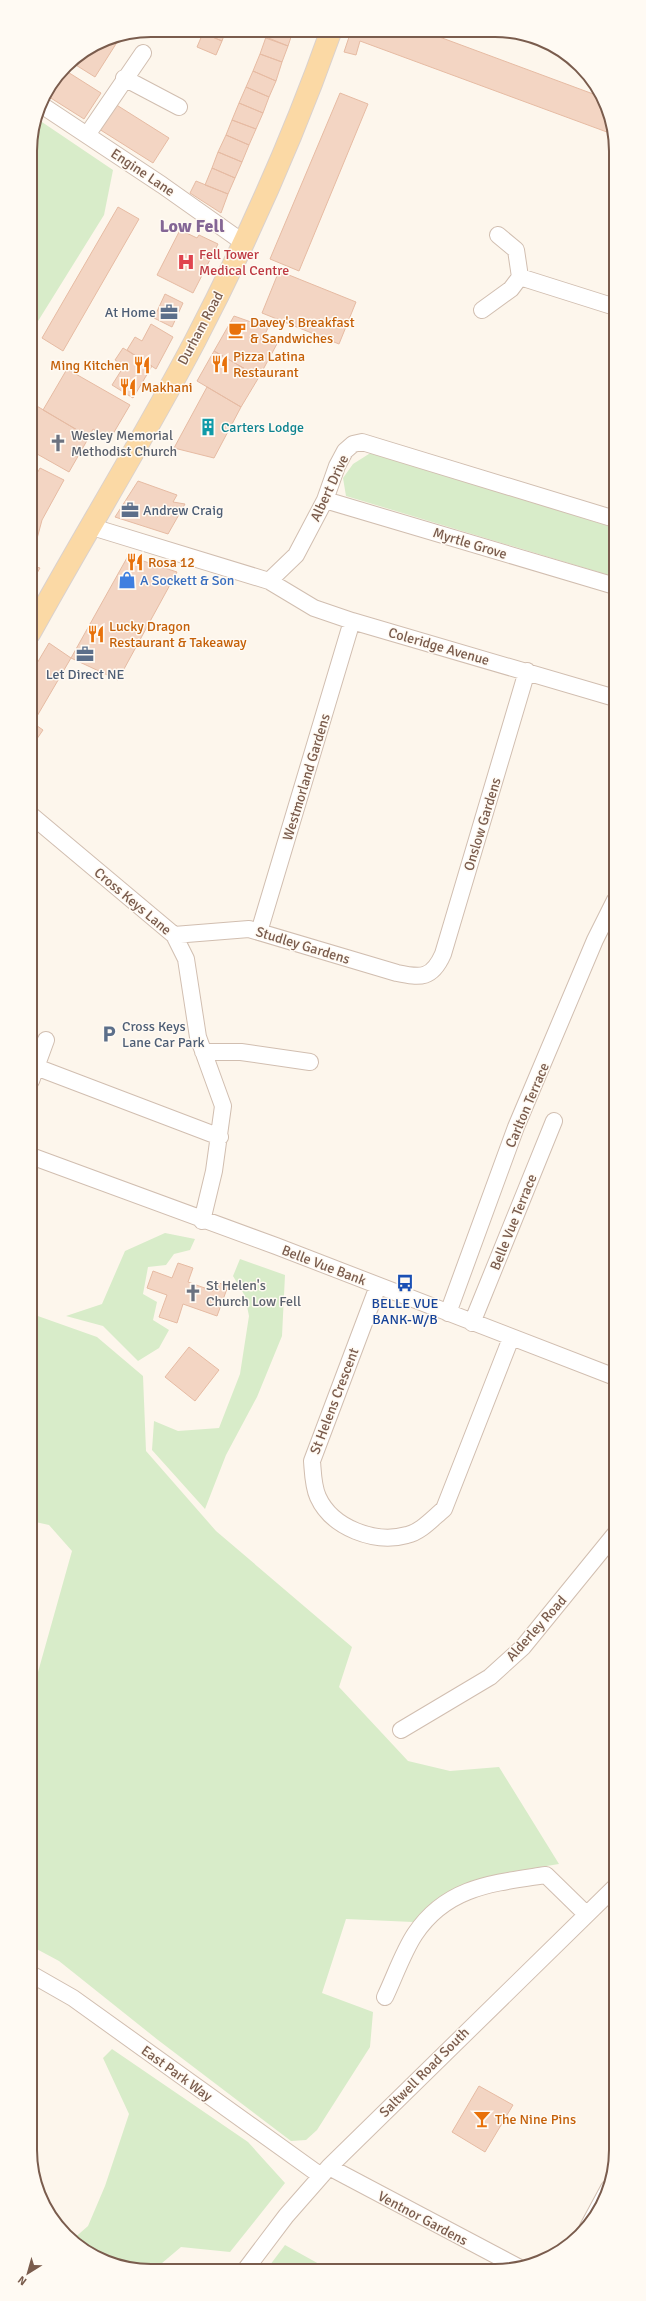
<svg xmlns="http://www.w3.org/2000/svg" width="646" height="2301" viewBox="0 0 646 2301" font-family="Signika,sans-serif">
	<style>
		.green { fill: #d8ecc9 }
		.building { fill: #f3d5c3; stroke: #e6bba3 }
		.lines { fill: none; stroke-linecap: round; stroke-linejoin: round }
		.minor-casing { stroke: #d1beb0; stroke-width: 18 }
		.major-casing { stroke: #dad1cd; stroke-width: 23 }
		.minor { stroke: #fff; stroke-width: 16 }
		.major { stroke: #fbd9a5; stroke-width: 21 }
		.labels { text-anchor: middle; stroke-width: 3; stroke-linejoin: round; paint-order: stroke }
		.street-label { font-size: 14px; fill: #7a5c4d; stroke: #fffaf3 }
		.health-label { font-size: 14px; fill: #be3a42; stroke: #fffaf3; text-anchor: start }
		.service-label { font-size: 14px; fill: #4e5e75; stroke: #fffaf3; text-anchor: start }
		.food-label { font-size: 14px; fill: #c56008; stroke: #fffaf3; text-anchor: start }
		.culture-label { font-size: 14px; fill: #0d838f; stroke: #fffaf3; text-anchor: start }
		.worship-label { font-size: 14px; fill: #5b616d; stroke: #fffaf3; text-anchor: start }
		.shop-label { font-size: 14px; fill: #366cbe; stroke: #fffaf3; text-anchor: start }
		.transit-label { font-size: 14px; fill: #164399; stroke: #fffaf3 }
		.district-label { font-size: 18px; font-weight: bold; fill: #846695; stroke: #fffaf3 }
		.rim { fill: none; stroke: #7a5c4d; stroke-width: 2 }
	</style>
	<rect width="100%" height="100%" fill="#fdf6ec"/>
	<path class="green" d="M36,118L113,170L104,215L30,334V144Z
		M372,452L615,528V577L346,496L343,478L353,464Z
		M165,1233L195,1239L190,1250L174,1254L166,1265L148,1267L143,1294L157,1302L153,1320L169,1330L159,1348L138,1361L103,1326L66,1316L102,1304L125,1251Z
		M240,1259L285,1275L282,1336L257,1397L226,1455L205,1509L152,1450L154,1421L178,1431L219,1428L240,1374L249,1316L245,1296L233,1276Z
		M35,1315L97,1337L143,1376L146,1451L216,1531L352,1647L339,1687L408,1761L450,1771L499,1767L559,1864L504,1873L451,1891L413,1922L346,1919L322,1993L373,2012L370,2047L317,2130L306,2140L291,2141L158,2040L59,1961L31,1946V1697L72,1551L49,1525L31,1521V1320Z
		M112,2049L248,2142L285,2183L230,2252L181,2247L155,2269H127L91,2255L72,2240L88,2226L105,2186L129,2114L103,2058Z
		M285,2245L328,2269H267Z"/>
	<path class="building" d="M204,30H226L222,41L203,33Z
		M266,31H293L288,46L263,37Z
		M351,31L426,32L604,98L615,135L360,41L356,55L344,52Z
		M203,33L222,41L216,55L197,47Z
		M121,36L95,77L71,62L105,39Z
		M266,37L288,46L282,62L260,54Z
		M260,54L282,62L276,81L253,71Z
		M63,69L101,93L84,119L46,95Z
		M253,71L276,81L269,97L246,87Z
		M246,87L269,97L263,113L239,103Z
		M340,93L368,104L299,271L270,259Z
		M239,103L263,113L256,129L232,120Z
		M115,104L169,138L153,163L99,129Z
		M232,120L256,129L249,145L226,135Z
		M226,135L249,145L242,162L218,152Z
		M218,152L242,162L235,178L212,168Z
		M212,168L235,178L228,194L205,185Z
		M196,181L228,194L221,213L190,193Z
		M118,207L139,219L63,351L42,338Z
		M180,230L197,238L199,235L218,244L193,293L157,275Z
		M279,271L356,302L339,344L262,313Z
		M165,294L183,303L172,327L154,318Z
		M234,316L268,328L264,336L278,342L259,377L214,351Z
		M151,324L173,337L156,369L127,350L135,337L142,341Z
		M123,348L152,366L133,398L112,385L124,366L115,360Z
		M214,351L259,377L241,407L197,381Z
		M67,369L130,405L110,439L93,429L89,437L43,410Z
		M207,387L241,407L214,458L174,448Z
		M30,402L89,437L69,472L30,450Z
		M40,468L64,480L42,520L31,561L30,486Z
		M138,481L177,495L173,502L185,504L168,534L115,517Z
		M128,556L177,572L118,680L71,658Z
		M30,565L40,568L30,585Z
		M49,643L71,658L33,723L43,730L30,749V675Z
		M178,1263L193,1268L188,1282L213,1291L216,1282L228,1286L217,1316L183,1304L177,1323L159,1317L167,1295L147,1288L153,1271L172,1278Z
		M189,1347L219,1370L195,1401L165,1377Z
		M479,2086L513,2105L485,2152L452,2132Z"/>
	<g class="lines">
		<g class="minor-casing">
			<path id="minor" d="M124,78L179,107
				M40,104L162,185L244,243
				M87,135L143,53
				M520,277L615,307
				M482,310L511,289L520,277L516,250L498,235
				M325,500L615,586
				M89,526L269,581L296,555L325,500L337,466L345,451L353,444L362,442L615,519
				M269,581L314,608L352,621L615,698
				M31,815L174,935L186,959L198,1037L223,1106L214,1171L202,1221
				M259,932L352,621
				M174,935L249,929L397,973C421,978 432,979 443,954L527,671
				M203,1052H241L310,1062
				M36,1067L220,1137
				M31,1081L46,1040
				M31,1156L276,1246L615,1377
				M378,1286L312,1461C313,1473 313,1486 318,1497C332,1528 375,1544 407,1535C421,1532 433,1518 444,1509L511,1338
				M448,1313L516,1127L595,940L615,900
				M472,1323L554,1121
				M401,1730L490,1677L523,1647L615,1534
				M31,1974L73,1998L321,2176
				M385,1997C395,1976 403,1952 415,1934C447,1886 494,1883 546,1875L586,1914
				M329,2167L518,2267
				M588,2227L609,2188
				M246,2269L286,2216L329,2167L616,1886"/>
		</g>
		<g class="major-casing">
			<path id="major" d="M30,633C84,535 143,440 195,341C247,241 293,138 331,31"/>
		</g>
		<use href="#minor" class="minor"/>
		<use href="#major" class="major"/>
	</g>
	<defs>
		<g id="hospital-bare" transform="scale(1.38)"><path d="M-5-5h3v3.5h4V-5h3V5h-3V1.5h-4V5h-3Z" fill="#e0444e" stroke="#fffaf3" stroke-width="2.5" paint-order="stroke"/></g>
		<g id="office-bare" transform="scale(1.38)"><path d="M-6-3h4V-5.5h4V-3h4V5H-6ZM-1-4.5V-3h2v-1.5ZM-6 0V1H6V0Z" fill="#5c6f8a" stroke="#fffaf3" stroke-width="2.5" paint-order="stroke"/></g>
		<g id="cafe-bare" transform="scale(1.38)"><path d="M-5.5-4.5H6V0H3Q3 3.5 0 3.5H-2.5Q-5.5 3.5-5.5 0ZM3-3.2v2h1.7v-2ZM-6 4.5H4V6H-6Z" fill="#e8710a" stroke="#fffaf3" stroke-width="2.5" paint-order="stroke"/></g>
		<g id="restaurant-bare" transform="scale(1.38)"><path d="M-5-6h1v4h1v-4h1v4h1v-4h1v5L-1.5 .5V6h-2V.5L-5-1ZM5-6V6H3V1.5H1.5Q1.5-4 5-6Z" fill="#e8710a" stroke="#fffaf3" stroke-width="2.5" paint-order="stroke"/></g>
		<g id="building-bare" transform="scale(1.38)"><path d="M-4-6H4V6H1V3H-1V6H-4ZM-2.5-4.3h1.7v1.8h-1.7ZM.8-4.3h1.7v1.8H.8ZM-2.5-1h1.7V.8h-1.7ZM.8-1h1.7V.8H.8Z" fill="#0f9aa8" stroke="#fffaf3" stroke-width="2.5" paint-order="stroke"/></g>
		<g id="church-bare" transform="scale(1.38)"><path d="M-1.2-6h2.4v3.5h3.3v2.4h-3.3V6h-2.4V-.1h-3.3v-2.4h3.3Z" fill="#6b7280" stroke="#fffaf3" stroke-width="2.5" paint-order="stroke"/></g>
		<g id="shop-bare" transform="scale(1.38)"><path d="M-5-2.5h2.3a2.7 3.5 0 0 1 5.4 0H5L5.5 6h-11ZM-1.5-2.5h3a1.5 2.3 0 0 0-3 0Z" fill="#3f7fe0" stroke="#fffaf3" stroke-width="2.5" paint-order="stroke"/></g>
		<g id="parking-bare" transform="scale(1.38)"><path d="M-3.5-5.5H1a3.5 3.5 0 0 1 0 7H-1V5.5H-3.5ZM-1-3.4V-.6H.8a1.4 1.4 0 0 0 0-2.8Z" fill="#5c6f8a" stroke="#fffaf3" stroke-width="2.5" paint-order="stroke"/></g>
		<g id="bus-bare" transform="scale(1.38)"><path d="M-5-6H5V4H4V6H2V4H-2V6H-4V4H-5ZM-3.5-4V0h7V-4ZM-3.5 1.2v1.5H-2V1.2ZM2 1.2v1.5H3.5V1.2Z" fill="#1a4fb4" stroke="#fffaf3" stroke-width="2.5" paint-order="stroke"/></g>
		<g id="bar-bare" transform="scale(1.38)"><path d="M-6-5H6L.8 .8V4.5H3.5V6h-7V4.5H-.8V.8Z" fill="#e8710a" stroke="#fffaf3" stroke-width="2.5" paint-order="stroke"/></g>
	</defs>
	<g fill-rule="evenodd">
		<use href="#hospital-bare" x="186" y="262"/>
		<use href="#office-bare" x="169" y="312"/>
		<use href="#cafe-bare" x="237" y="330"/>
		<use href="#restaurant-bare" x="220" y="364"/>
		<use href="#restaurant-bare" x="142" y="365"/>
		<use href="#restaurant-bare" x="128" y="387"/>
		<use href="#building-bare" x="208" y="427"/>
		<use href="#church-bare" x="58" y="443"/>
		<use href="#office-bare" x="130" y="510"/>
		<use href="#restaurant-bare" x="135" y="562"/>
		<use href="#shop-bare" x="127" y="580"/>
		<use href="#restaurant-bare" x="96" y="634"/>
		<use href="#office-bare" x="85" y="654"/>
		<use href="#parking-bare" x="109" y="1034"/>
		<use href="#bus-bare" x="405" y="1283"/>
		<use href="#church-bare" x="193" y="1293"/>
		<use href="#bar-bare" x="482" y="2119"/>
	</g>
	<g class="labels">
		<g class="street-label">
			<text transform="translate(143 172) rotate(34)" y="5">Engine Lane</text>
			<text transform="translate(200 328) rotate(-62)" y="5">Durham Road</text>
			<text transform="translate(329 488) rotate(-65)" y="5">Albert Drive</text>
			<text transform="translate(470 543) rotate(17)" y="5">Myrtle Grove</text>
			<text transform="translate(439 646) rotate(16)" y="5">Coleridge Avenue</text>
			<text transform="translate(306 777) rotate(-73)" y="5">Westmorland Gardens</text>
			<text transform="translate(482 824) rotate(-73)" y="5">Onslow Gardens</text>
			<text transform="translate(133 901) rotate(40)" y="5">Cross Keys Lane</text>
			<text transform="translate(303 945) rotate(17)" y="5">Studley Gardens</text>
			<text transform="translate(527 1105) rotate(-67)" y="5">Carlton Terrace</text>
			<text transform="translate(513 1222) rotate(-68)" y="5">Belle Vue Terrace</text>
			<text transform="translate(324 1265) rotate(21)" y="5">Belle Vue Bank</text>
			<text transform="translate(334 1401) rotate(-69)" y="5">St Helens Crescent</text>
			<text transform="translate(536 1628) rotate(-48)" y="5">Alderley Road</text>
			<text transform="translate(424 2072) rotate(-45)" y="5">Saltwell Road South</text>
			<text transform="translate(177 2073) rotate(36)" y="5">East Park Way</text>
			<text transform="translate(423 2218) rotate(28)" y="5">Ventnor Gardens</text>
		</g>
		<g class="health-label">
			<text x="199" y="259">Fell Tower<tspan x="199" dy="16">Medical Centre</tspan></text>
		</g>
		<g class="service-label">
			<text x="156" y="317" text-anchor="end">At Home</text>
			<text x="143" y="515">Andrew Craig</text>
			<text x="85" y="679" text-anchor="middle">Let Direct NE</text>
			<text x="122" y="1031">Cross Keys<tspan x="122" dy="16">Lane Car Park</tspan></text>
		</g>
		<g class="food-label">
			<text x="250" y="327">Davey's Breakfast<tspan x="250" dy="16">&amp; Sandwiches</tspan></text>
			<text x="233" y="361">Pizza Latina<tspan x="233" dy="16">Restaurant</tspan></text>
			<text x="129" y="370" text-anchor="end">Ming Kitchen</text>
			<text x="141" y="392">Makhani</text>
			<text x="148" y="567">Rosa 12</text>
			<text x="109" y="631">Lucky Dragon<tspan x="109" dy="16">Restaurant &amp; Takeaway</tspan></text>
			<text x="495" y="2124">The Nine Pins</text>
		</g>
		<g class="culture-label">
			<text x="221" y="432">Carters Lodge</text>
		</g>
		<g class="worship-label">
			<text x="71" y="440">Wesley Memorial<tspan x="71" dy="16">Methodist Church</tspan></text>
			<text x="206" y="1290">St Helen's<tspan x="206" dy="16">Church Low Fell</tspan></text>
		</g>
		<g class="shop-label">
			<text x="140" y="585">A Sockett &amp; Son</text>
		</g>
		<g class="transit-label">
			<text x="405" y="1308">BELLE VUE<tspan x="405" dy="16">BANK-W/B</tspan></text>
		</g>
		<g class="district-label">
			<text x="192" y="232">Low Fell</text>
		</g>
	</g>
	<path d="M0 0H646V2301H0ZM151 37H495A114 114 0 0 1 609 151V2150A114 114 0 0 1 495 2264H151A114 114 0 0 1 37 2150V151A114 114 0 0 1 151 37Z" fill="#fffaf3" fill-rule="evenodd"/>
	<path class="rim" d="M151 37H495A114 114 0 0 1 609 151V2150A114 114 0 0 1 495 2264H151A114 114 0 0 1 37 2150V151A114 114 0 0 1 151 37Z"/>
	<g transform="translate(28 2273) rotate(217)" stroke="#fffaf3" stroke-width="3" paint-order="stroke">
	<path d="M0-3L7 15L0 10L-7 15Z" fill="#7a5c4d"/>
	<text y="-6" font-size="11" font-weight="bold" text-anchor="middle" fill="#7a5c4d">N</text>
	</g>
</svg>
